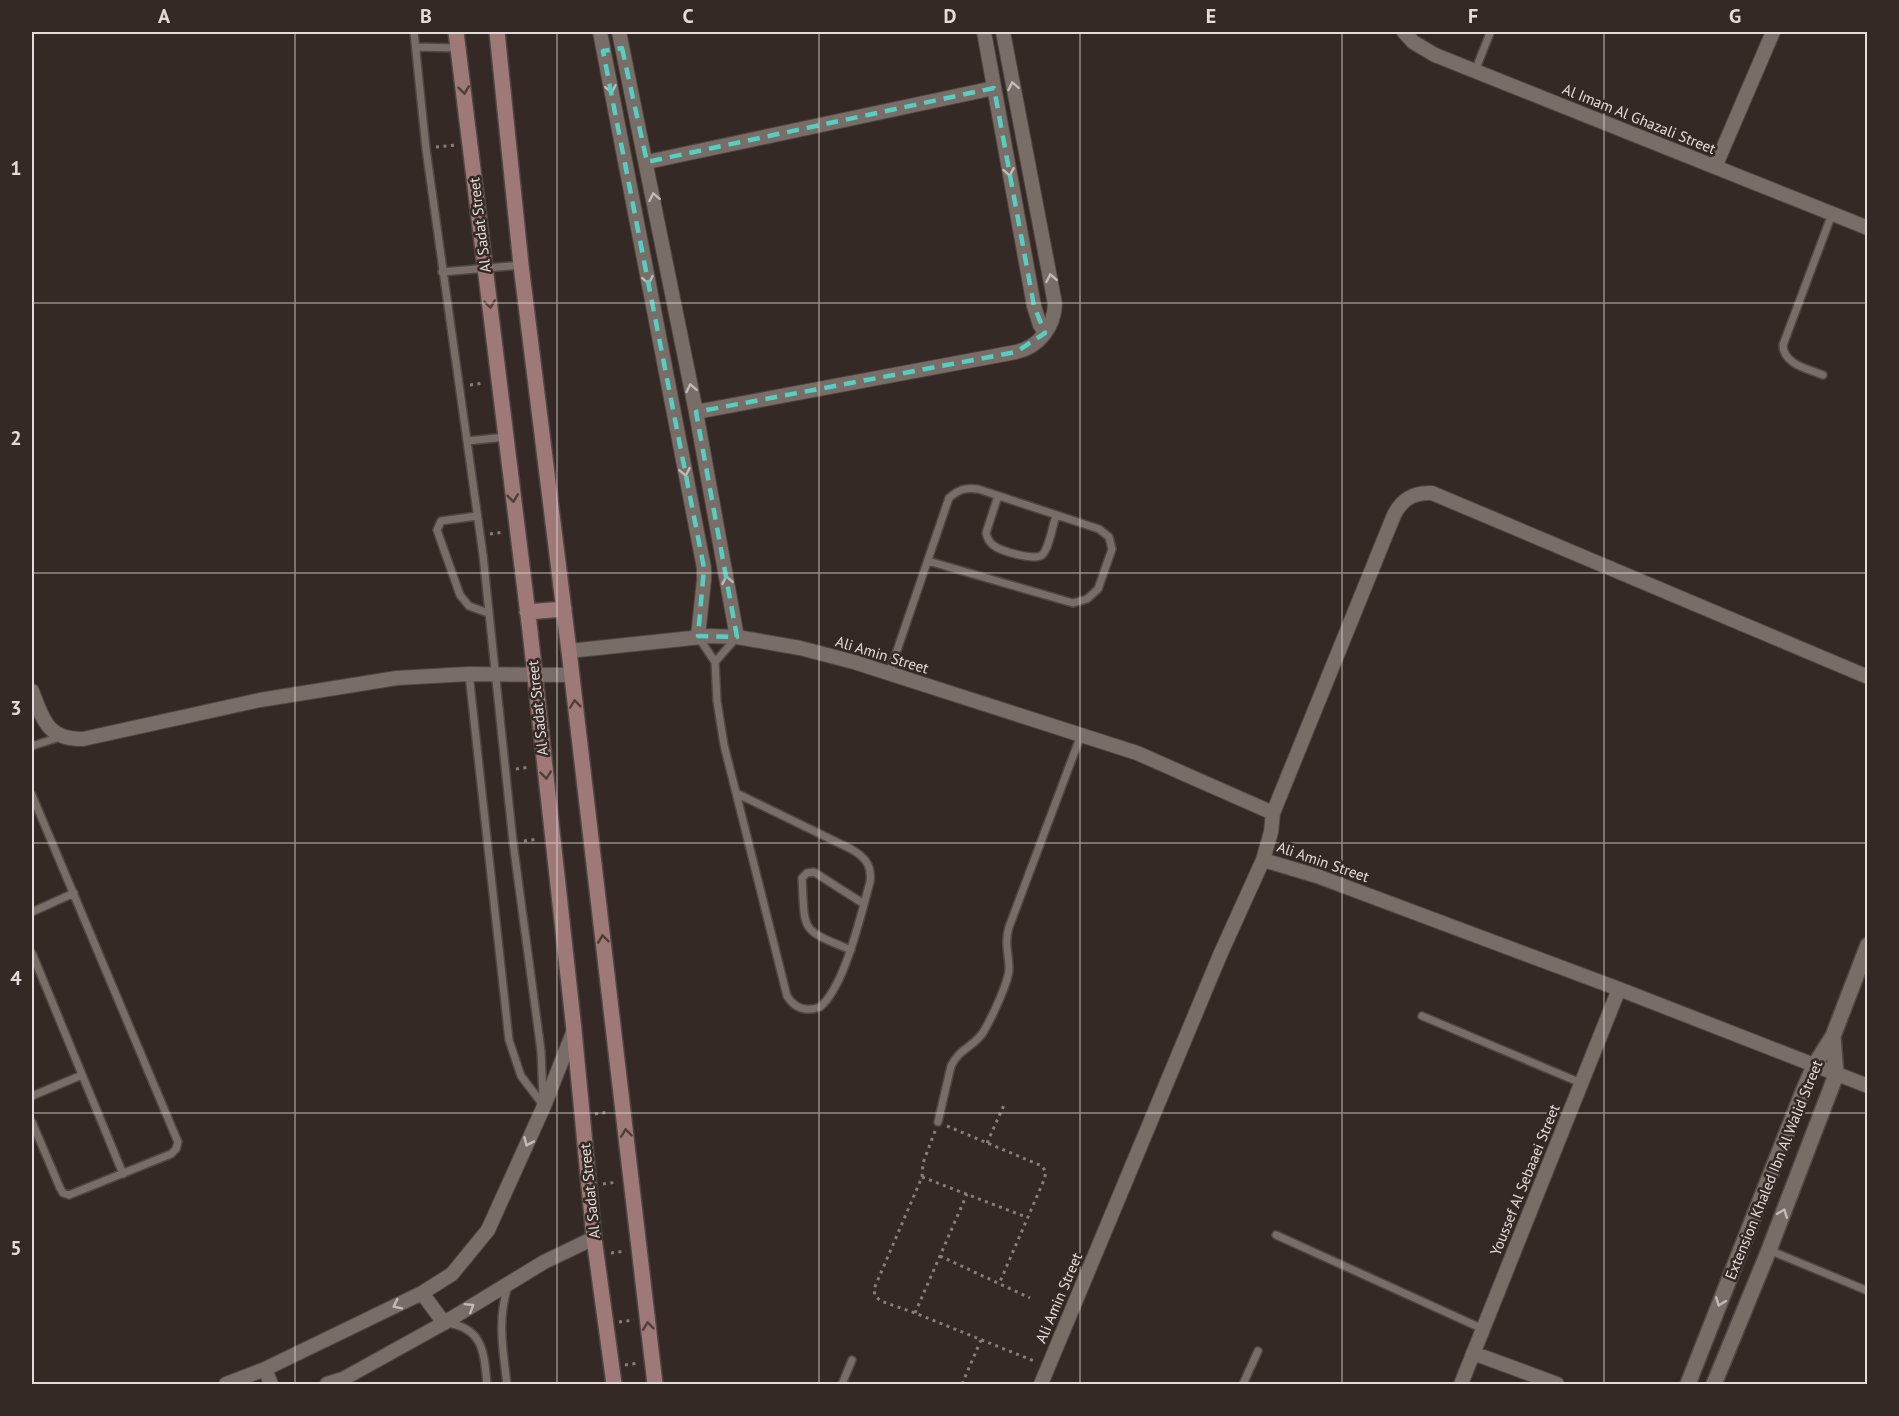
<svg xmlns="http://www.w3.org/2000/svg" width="1899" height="1416" viewBox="0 0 1899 1416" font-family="'PT Sans',sans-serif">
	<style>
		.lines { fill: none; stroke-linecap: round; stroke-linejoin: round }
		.service-casing { stroke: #4f4743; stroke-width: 10 }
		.minor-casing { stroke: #4f4743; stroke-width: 16 }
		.tertiary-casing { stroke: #4f4743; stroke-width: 18 }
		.secondary-casing { stroke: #4f4743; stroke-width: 18 }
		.path { stroke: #877e7b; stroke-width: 3; stroke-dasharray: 3 4.5; stroke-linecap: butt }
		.service { stroke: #796d68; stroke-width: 7 }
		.minor { stroke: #796d68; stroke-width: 14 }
		.tertiary { stroke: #796d68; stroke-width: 15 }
		.secondary { stroke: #9f7878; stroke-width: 15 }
		.oneway { stroke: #c3bbb8 }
		.oneway2 { stroke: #4f3d3a }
		.marked { fill: none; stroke: #57cec2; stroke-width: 4.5; stroke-dasharray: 12 8; stroke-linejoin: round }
		.grid { fill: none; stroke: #e3dcda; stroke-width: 1.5; stroke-opacity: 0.55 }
		.labels { text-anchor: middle; stroke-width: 5; stroke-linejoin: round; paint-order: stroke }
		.street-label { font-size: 15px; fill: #e3dcda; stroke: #342925 }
		.neatline { fill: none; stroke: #e3dcda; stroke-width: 2 }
		.grid-label { font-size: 20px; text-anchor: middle; font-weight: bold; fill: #e3dcda }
	</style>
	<rect width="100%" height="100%" fill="#342925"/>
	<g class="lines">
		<g class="service-casing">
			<path id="service" d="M414,32L426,149L483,555L513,842L541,1051L543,1098
				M416,47L458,48
				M1475,71L1490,33
				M442,272L521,265
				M1823,375C1808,369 1783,364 1783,345L1832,214
				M467,441L506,437
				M998,496L986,533C987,537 989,542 993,545C1000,551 1034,561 1042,555C1049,549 1053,524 1056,515
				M477,516L441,521L437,530L460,595L469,606L488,613
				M699,638L715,662L717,701L724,745L787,996C795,1009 806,1012 820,1007C845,986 861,914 870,882C872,865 865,857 851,849L738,794
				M715,662L737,637
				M469,674L509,1040L521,1076L544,1106
				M889,674L949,498C958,490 965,487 978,489L1099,529L1109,537L1112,549L1098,589L1087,599L1073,603L928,561
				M32,746L60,737
				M32,795L178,1142L176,1149L171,1154L69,1195L63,1193L60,1188L32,1122
				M32,912L74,893
				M851,950C800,929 805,933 802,878L807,873L814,872L864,904
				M32,953L123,1174
				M1422,1016L1581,1083
				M32,1096L82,1075
				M938,1122L951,1066C960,1047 977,1046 985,1029C992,1017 1009,981 1009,969C1009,953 1004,944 1009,927L1081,735
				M1276,1235L1483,1329
				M1769,1250L1868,1291
				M447,1323C484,1328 484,1354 487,1384
				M507,1384C503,1351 497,1319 508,1286
				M842,1384L852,1360
				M1243,1384L1258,1351"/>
		</g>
		<g class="minor-casing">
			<path id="minor" d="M600,32L704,568V580L698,636
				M619,32L696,412L737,637
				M984,32L1034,306L1040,325L1045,333
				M1404,32L1413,42L1435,55L1868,228
				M647,162L994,88
				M1715,167L1773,32
				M696,412L1016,352C1039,347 1054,327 1055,304L1003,32
				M569,651L711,636L737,637L800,648L854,662L1137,753L1273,813
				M32,691C43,720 48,740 83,739L260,700L397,678L469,674L572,675
				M1263,860L1271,832L1273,813L1394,515C1402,499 1414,492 1432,493L1868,677
				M422,1293L444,1323
				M1473,1353L1557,1384
				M265,1369L271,1384
				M226,1384L265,1369L422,1293L452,1274L488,1230L544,1106L574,1030
				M327,1384L343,1379L444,1323L544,1262L594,1238
				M1041,1384L1220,955L1263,860L1317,876L1619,989L1868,1086
				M1461,1384L1619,989"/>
		</g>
		<g class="tertiary-casing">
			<path id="tertiary" d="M1688,1384L1802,1094L1814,1066L1833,1036L1868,945
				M1714,1384L1769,1250L1836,1075L1833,1036"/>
		</g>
		<g class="secondary-casing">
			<path id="secondary" d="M456,32L530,631L574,1030L594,1238L614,1384
				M497,32L521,265L569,651L655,1384
				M527,612L564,609"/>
		</g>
		<path class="path" d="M436,147L457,145
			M470,385L484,383
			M490,534L504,532
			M516,769L530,767
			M524,841L538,839
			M595,1114L609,1112
			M947,1126L1042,1166L1046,1172L1044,1180L999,1284
			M935,1131L923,1163L922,1177L874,1289L875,1296L881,1301L915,1313L1034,1361
			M987,1143L1004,1105
			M922,1177L1026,1217
			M603,1184L618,1182
			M611,1253L626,1251
			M940,1256L1030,1298
			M915,1313L967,1194
			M619,1322L634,1320
			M625,1365L639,1363
			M962,1384L981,1340"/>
		<use href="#service" class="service"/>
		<use href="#minor" class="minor"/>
		<use href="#tertiary" class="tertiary"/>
		<use href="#secondary" class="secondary"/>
	</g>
	<defs><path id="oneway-chevron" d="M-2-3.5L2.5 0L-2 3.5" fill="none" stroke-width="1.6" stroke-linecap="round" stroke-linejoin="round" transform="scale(1.5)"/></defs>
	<g class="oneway">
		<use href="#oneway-chevron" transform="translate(1013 86) rotate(-101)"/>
		<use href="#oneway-chevron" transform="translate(611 89) rotate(79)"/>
		<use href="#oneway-chevron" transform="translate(1009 172) rotate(80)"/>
		<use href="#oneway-chevron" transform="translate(654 197) rotate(-101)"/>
		<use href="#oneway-chevron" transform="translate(1051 278) rotate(-101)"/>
		<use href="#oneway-chevron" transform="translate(648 280) rotate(79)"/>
		<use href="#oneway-chevron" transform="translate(691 388) rotate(-102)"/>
		<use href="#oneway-chevron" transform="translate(685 472) rotate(79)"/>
		<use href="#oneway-chevron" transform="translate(727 580) rotate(-101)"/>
		<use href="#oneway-chevron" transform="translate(528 1142) rotate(114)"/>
		<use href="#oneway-chevron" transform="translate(1783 1213) rotate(-69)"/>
		<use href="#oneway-chevron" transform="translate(1720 1302) rotate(111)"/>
		<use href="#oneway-chevron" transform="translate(397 1305) rotate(154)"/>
		<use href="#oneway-chevron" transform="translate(470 1307) rotate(-32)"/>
	</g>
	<g class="oneway2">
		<use href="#oneway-chevron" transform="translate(464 90) rotate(83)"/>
		<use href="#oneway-chevron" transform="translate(490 304) rotate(83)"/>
		<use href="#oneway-chevron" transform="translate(513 498) rotate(83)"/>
		<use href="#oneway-chevron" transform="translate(575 704) rotate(-97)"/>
		<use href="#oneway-chevron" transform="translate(546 775) rotate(84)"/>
		<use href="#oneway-chevron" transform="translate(603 939) rotate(-97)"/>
		<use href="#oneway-chevron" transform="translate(626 1133) rotate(-97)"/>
		<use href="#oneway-chevron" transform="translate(648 1326) rotate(-97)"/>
	</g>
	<path class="marked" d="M622,48L647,162L994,88L1034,306L1045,333L1016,352L696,412L737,637L698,636L704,568L603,51Z"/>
	<path class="grid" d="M295,32V1384M557,32V1384M819,32V1384M1080,32V1384M1342,32V1384M1604,32V1384M32,303H1868M32,573H1868M32,843H1868M32,1113H1868"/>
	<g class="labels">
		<g class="street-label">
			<text transform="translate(1639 119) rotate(22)" y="5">Al Imam Al Ghazali Street</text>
			<text transform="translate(480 225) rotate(-97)" y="5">Al Sadat Street</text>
			<text transform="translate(882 655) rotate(17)" y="5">Ali Amin Street</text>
			<text transform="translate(538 708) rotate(-96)" y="5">Al Sadat Street</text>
			<text transform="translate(1323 862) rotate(19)" y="5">Ali Amin Street</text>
			<text transform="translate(1774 1170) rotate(-68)" y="5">Extension Khaled Ibn Al Walid Street</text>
			<text transform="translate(1525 1180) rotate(-68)" y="5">Youssef Al Sebaaei Street</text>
			<text transform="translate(590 1191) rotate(-96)" y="5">Al Sadat Street</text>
			<text transform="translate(1059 1298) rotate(-67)" y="5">Ali Amin Street</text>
		</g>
	</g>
	<rect width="1899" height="1416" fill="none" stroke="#342925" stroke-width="66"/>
	<rect x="33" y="33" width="1833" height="1350" class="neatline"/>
	<g class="grid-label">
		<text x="164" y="23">A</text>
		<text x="426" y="23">B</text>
		<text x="688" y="23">C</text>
		<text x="950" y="23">D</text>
		<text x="1211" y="23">E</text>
		<text x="1473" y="23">F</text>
		<text x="1735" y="23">G</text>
		<text x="16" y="175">1</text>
		<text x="16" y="445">2</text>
		<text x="16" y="715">3</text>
		<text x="16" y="985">4</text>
		<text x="16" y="1255">5</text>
	</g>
</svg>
